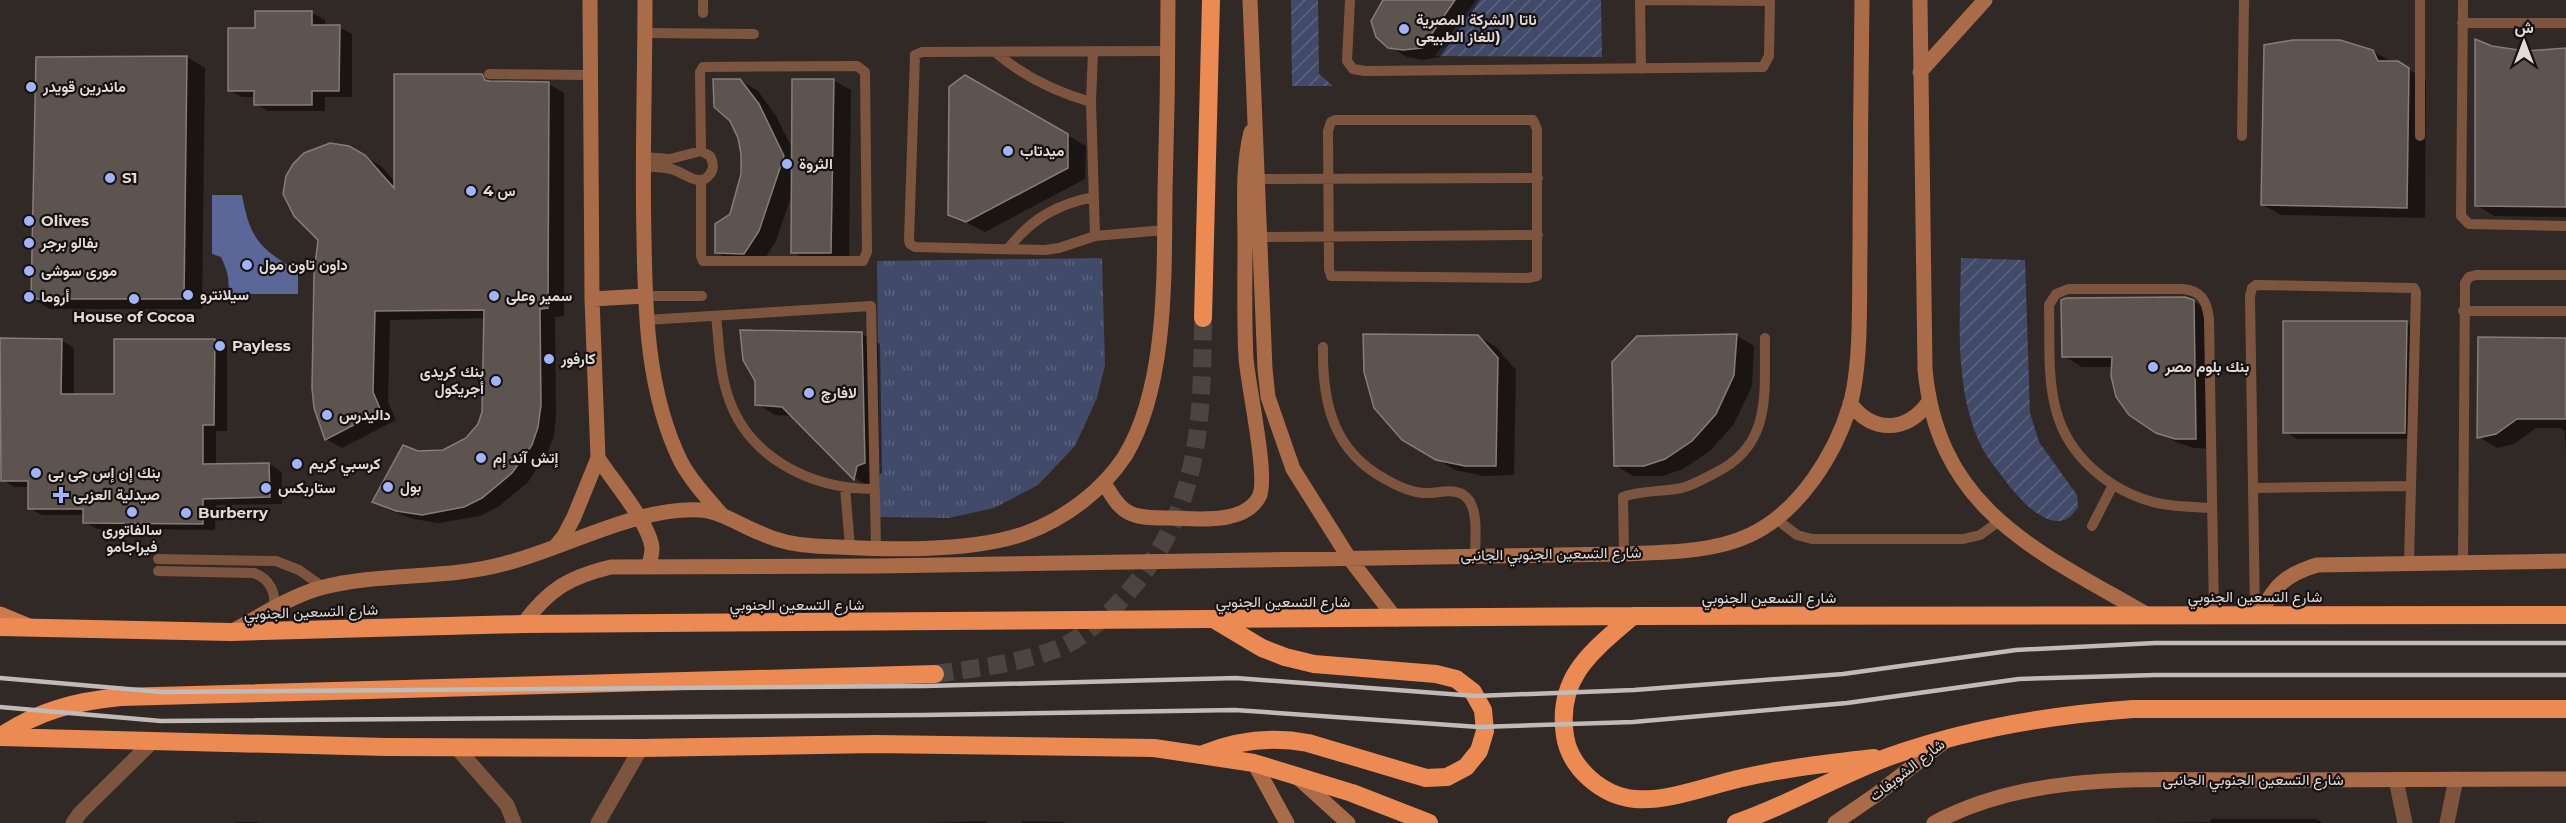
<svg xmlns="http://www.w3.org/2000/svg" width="2566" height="823" viewBox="0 0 2566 823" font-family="Montserrat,Vazirmatn,sans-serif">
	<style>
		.grass { fill: url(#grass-tufts) }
		.garden { fill: url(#garden-furrows) }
		.water { fill: #5b6798 }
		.shadow { fill: #0007 }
		.building { fill: #5d5450; stroke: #867d78; stroke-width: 1.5 }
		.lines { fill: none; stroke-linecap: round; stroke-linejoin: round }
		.highway-tunnel { stroke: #4b4440; stroke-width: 18; stroke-dasharray: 18 9; stroke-linecap: butt }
		.lane { stroke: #7d553f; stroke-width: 10 }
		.street { stroke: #7d553f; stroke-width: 15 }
		.secondary { stroke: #aa6b48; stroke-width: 15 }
		.primary { stroke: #cd7b4e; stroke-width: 15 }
		.highway { stroke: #ec8a53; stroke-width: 18 }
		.rail { stroke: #c1bbb8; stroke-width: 4.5 }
		.poi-dot { fill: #a1b3fd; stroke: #161211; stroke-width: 2 }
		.labels { text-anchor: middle; stroke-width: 4.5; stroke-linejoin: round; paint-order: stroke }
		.poi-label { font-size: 15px; font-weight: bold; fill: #e0dbd8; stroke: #161211; text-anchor: start }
		.street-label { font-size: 15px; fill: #e0dbd8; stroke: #161211 }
	</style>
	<defs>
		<pattern id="grass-tufts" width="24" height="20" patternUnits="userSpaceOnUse" patternTransform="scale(1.5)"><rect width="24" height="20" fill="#424a69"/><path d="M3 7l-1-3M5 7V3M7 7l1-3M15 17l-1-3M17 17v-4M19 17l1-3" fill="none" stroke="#5d647e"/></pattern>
		<pattern id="garden-furrows" width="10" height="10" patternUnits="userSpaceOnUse" patternTransform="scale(1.5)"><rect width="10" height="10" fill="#424a69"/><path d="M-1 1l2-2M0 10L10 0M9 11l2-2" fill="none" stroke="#5d647e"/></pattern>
	</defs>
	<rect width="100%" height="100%" fill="#312925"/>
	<path class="grass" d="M1102,258L1105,365L1097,398L1075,446L1038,485L994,508L949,518L880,517L877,261Z"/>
	<path class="garden" d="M1291,0H1318L1319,74L1333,86H1292Z
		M1476,0H1601L1602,57L1435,56Z
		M1961,258L2025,260L2030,413L2039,442L2077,495L2078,507C2068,523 2056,525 2040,515C2026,507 2014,492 2004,479C1998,471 1991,462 1985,453C1953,395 1960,321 1961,258Z"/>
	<path class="water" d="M212,195H242C250,239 260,249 298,271V294H228C230,279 227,270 221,257L212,254Z"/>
	<path class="shadow" d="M1385,0H1480L1440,57L1423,60L1407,57L1389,46Z
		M257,12L312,13L325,20V27H339L352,34V97H325V111H268L255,104V97H242L229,90L257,29Z
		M2566,49V217L2494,216L2476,205L2525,53Z
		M2373,51L2392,62H2397L2426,80L2425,218L2281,215L2263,205Z
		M187,57L205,68L202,309H50L32,299Z
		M481,76L493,83L549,84L564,93V316L555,317L556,415L554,436L547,454L528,482L498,507L480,516L439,523L413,519L389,510L374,501L418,453L444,451L467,439L479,425L484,413L485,318L390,320L388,402L396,420L342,448L326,439L365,157L381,166L395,182Z
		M965,77L1086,146L1085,179L985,232L950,214Z
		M740,80L758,91L776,116L793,150L833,80L851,90L849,263L811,262L793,252L792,194L776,241L762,263L734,262L716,252L731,214L743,174V154L739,137Z
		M2193,301L2211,312L2213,449L2194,448L2176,442L2157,431L2113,367H2082L2064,356Z
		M2406,323L2419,330L2417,439H2297L2285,432Z
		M862,334L880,344L882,473L875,476L872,488L855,478L793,416L775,415L757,404Z
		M1736,335L1754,346L1752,386L1734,424L1710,451L1683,469L1663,476H1633L1615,465Z
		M1478,336L1496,347L1516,370L1514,475L1484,476L1455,470L1403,439Z
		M2566,339V457L2565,431L2560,428H2536L2514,444L2497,448L2479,437Z
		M0,340H61L74,348V396H115L214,341L227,348V431H216V465L269,464L282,472V504L216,505L215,530L97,529L84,522V515H42L29,508V487H15L2,480L0,460Z
		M2211,819H2316L2323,823H2148L2211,822Z
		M986,821L988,823H925Z
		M1022,821L1064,822L1065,823H1022Z
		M235,822H258L260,823H235Z"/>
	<path class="building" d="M1383,0H1455L1422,48L1403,50L1388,48L1376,37L1371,21Z
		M255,11H312V25H340L339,91H312V105H254V91H228V28H255Z
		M2475,39L2492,46L2525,51L2566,48V207L2475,206Z
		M2293,40H2340L2373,50L2378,61H2398L2409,68L2407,208L2261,205L2264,45Z
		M187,56L184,299H31L36,57Z
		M394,74H482L485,80L489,81L549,82L548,308L540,309L541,405L538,427L532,445L512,473L482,498L464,507L422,515L396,511L372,502L403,445L418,451L443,450L466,438L478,424L482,412L484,310L375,311L373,392L381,411L325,440L314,408L312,388L314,273L318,240L294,216L283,194L286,176L293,164L304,153L330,143L349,146L365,155L394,188Z
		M965,75L1068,134V168L966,222L948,215L949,87Z
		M713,79H740L759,104L784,156L759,231L744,254L715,253V224L730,214L741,174V154L738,138L730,121L714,107Z
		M792,79H834L831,253H791Z
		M2185,297L2194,300L2196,439H2175L2156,433L2129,415L2116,397L2111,376L2112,357H2062L2061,300L2066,298Z
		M2283,321H2407L2405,433H2283Z
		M740,330L862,332L865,463L857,466L854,480L782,407L755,405V381L743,360Z
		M1363,334L1478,335L1498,358L1496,466H1465L1436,460L1402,440L1374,408L1364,372Z
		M1737,334L1734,375L1716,414L1692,441L1665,459L1644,466H1614L1612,362L1637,336Z
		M2478,337L2566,338V419H2517L2496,434L2477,438Z
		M0,338L62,339L61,394H114V339H215L214,425H203V464L269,463L270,497L203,499V524L83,523V509H28V481H1Z"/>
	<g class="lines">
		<path class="highway-tunnel" d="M935,674C977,668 1019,664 1059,648C1079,641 1109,614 1123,598C1200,514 1202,426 1203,318"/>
		<path class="lane" d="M1350,0L1347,61L1353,69L1365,71L1763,67L1769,56L1770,0
			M2420,0V136
			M2463,0L2461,216L2469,224L2566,226
			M703,13V0
			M2462,23H2566
			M645,33L754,34
			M995,52C1023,76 1056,92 1091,102
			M1093,52L1091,102L1095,236
			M1641,69L1640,0L1770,1
			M489,74L591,75
			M1335,120H1533L1537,129V276L1528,278L1331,276L1329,269L1328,131L1331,122Z
			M2242,136L2244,0
			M701,151L700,72L703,67L857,66L865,72L867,252L863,261H703L701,256V181
			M642,166C652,167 662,167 671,169C684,172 700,189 710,174C715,168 713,162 710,156L701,151L670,159L643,157
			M1259,179L1538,178
			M1165,230L1095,236L1059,248L1045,250L915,247L910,244L909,240L915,55L922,52L1168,51
			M1261,237L1538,235
			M1008,249C1031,219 1057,204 1094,197
			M645,296H702
			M2463,311H2566
			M716,316C719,341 719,368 727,393C746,457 810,489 874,489
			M646,320L871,306L876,547
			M1323,347C1322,402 1333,451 1385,479C1397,486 1409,492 1423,493C1438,494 1456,486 1467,498C1479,510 1475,540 1475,556
			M845,487L850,547
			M2253,488L2409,486
			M2212,508C2194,507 2175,507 2157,503C2111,492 2068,457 2056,410C2047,377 2050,339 2049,305L2056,294L2068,289H2182C2201,290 2207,301 2209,319L2214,615
			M1775,518L1797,535L1812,539H1963L1980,535L1998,522
			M2092,526L2113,485
			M1624,554L1623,497C1641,490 1663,492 1682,488C1693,485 1705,478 1715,473C1773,445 1764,393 1765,338
			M158,559L276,561L299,570L323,587
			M2463,562L2465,283L2469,277L2476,275H2566
			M158,571L254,573C270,579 276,592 274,609
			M2255,615L2250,296L2252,288L2256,285L2414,288L2416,292L2409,563"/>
		<path class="street" d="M456,747L507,805L514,823
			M2396,780L2405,823
			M73,823L80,813L153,741
			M598,823L641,748
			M2447,823L2456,779"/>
		<path class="secondary" d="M645,0C645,79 642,159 644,238C645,312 647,393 681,462C692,482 708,499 723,516
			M1250,0C1256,123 1261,246 1265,369L1268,397L1293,469L1349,558L1396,619
			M1920,0L1925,369C1938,511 2039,552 2148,615
			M1920,72L1985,0
			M592,299L645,296
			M1850,403C1872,433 1906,433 1928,403
			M598,458C612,480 650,524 652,548C652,554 650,561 649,567
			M1105,484C1122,515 1131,518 1167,518C1194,518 1243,526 1259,497C1269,479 1248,386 1246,358C1244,320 1245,282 1245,244C1245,207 1242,168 1251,132
			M555,547L564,536L574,517L598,458L592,299L590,0
			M2259,615C2275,586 2284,575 2317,565L2566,561
			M523,624C549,589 569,577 611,567L878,566L1624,554C1666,552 1711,553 1750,535C1799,512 1835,455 1850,405C1862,362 1859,295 1860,250C1860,167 1861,83 1862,0
			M231,632C260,616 289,597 320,588C380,572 444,580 503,564C564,549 637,506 701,510C722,512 740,525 760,533C777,541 795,545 815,546C876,549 968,554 1026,533C1066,518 1102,491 1125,456C1168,385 1164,272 1165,192C1167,128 1168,64 1168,0
			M1254,763L1287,823
			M1296,776L1348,823
			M1835,823L1877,794L1945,741
			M1934,823C2035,769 2154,781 2265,780C2365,780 2466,779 2566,779"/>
		<path class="primary" d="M0,614L29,626"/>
		<path class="highway" d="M1203,318L1211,0
			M1633,616C1592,651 1556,677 1565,736C1570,768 1602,796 1635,799C1668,802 1710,785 1742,778C1786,768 1829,763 1874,758
			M0,627L231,632L523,624L1633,616L2566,615
			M0,737L386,747L641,748L876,744L1154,748L1254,763L1352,793L1429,823
			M0,737C37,711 76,701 121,697L935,674
			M1203,754C1238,740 1271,736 1308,743L1426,778L1447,777L1466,767L1479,751L1485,731L1483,710L1473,692L1456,679L1436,674L1314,664L1285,657L1262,648L1215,620
			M1736,823C1790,805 1838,775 1891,756C1970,728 2050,715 2133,709H2566"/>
		<path class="rail" d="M0,678L162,692L925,686L1236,678L1476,696L1634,690L1843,674L2016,650L2155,643H2566
			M0,707L161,721L923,715L1235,710L1479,727L1633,722L1847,703L2019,679L2155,675H2566"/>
	</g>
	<g class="poi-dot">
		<circle cx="1404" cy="29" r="6"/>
		<circle cx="31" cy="87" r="6"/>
		<circle cx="1008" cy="151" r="6"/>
		<circle cx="787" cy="164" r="6"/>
		<circle cx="110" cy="178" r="6"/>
		<circle cx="471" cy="191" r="6"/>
		<circle cx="29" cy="221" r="6"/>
		<circle cx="29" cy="243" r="6"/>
		<circle cx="247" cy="265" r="6"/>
		<circle cx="29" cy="271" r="6"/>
		<circle cx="188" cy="295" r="6"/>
		<circle cx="494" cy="296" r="6"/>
		<circle cx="29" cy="297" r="6"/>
		<circle cx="134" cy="299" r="6"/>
		<circle cx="220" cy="346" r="6"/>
		<circle cx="549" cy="359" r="6"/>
		<circle cx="2153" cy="367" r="6"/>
		<circle cx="496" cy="381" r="6"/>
		<circle cx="809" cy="393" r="6"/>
		<circle cx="327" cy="415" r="6"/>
		<circle cx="481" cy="458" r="6"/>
		<circle cx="297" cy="464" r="6"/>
		<circle cx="36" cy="473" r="6"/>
		<circle cx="388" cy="487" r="6"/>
		<circle cx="266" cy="488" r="6"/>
		<path d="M58 486h6v6h6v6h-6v6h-6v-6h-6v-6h6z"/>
		<circle cx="132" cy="512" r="6"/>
		<circle cx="186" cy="513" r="6"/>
	</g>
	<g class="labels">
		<g class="poi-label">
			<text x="1416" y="25">ناتا (الشركة المصرية<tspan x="1416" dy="17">للغاز الطبيعى)</tspan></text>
			<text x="43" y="92">ماندرين قويدر</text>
			<text x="1020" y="156">ميدتاب</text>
			<text x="799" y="169">الثروة</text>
			<text x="122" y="183">S1</text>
			<text x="483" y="196">س 4</text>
			<text x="41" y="226">Olives</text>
			<text x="41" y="248">بفالو برجر</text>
			<text x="259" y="270">داون تاون مول</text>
			<text x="41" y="276">مورى سوشى</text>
			<text x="200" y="300">سيلانترو</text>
			<text x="506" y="301">سمير وعلى</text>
			<text x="41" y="302">أروما</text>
			<text x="134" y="322" text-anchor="middle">House of Cocoa</text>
			<text x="232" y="351">Payless</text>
			<text x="561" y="364">كارفور</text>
			<text x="2165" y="372">بنك بلوم مصر</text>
			<text x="484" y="377" text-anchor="end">بنك كريدى<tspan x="484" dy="17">أجريكول</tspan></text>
			<text x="821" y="398">لافارﭺ</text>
			<text x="339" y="420">داليدرس</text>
			<text x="493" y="463">إتش آند إم</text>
			<text x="309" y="469">كرسبي كريم</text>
			<text x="48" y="478">بنك إن إس جى بى</text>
			<text x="400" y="492">بول</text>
			<text x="278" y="493">ستاربكس</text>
			<text x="73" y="500">صيدلية العزبى</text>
			<text x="198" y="518">Burberry</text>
			<text x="132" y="535" text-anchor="middle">سالفاتورى<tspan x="132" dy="17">فيراجامو</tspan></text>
		</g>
		<g class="street-label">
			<text transform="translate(1551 554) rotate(-1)" y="5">شارع التسعين الجنوبي الجانبى</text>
			<text x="2255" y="602">شارع التسعين الجنوبي</text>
			<text x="1769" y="603">شارع التسعين الجنوبي</text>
			<text x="1283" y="607">شارع التسعين الجنوبي</text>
			<text x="797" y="610">شارع التسعين الجنوبي</text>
			<text transform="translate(311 612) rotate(-2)" y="5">شارع التسعين الجنوبي</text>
			<text transform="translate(1907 770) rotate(-38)" y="5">شارع الشويفات</text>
			<text x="2253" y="785">شارع التسعين الجنوبي الجانبى</text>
		</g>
	</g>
	<g transform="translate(2524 42)" stroke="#161211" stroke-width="4.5" paint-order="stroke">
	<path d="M0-4.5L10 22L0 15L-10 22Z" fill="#e0dbd8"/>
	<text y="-9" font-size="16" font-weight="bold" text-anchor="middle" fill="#e0dbd8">ش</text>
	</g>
</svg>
